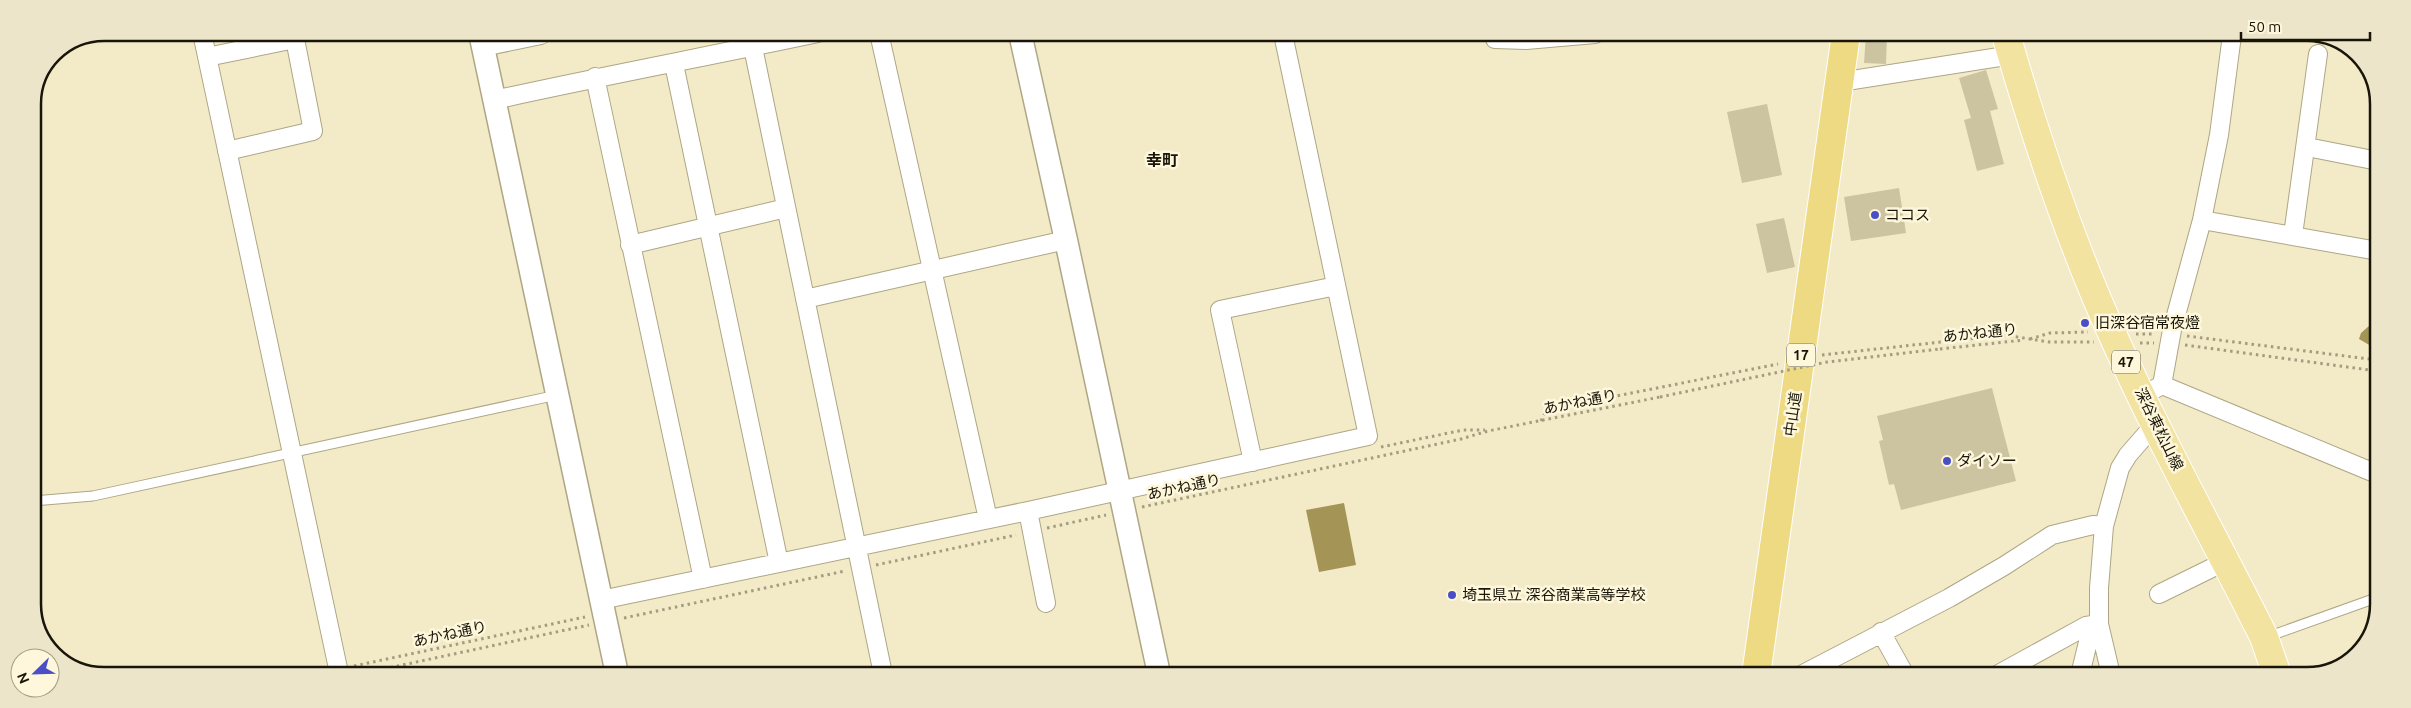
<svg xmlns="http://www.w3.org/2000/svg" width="2411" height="708" viewBox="0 0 2411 708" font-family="Ubuntu,'Noto Sans JP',sans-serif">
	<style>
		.water { fill: #a49455 }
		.building { fill: #ccc3a1 }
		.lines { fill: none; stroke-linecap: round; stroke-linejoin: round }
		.service-casing { stroke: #aea684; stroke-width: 11 }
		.minor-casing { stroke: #aea684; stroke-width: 20 }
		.tertiary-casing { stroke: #aea684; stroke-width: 25 }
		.primary-casing { stroke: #fff; stroke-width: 30 }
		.trunk-casing { stroke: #fff; stroke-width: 30 }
		.path { stroke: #a39c81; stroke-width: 3; stroke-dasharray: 2.5 4; stroke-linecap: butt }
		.service { stroke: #fff; stroke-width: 9 }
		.minor { stroke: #fff; stroke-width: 18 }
		.tertiary { stroke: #fff; stroke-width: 22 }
		.primary { stroke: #f2e3a1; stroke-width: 28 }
		.trunk { stroke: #eeda82; stroke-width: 28 }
		.path-bridge { stroke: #a39c81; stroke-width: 3; stroke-dasharray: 2.5 4; stroke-linecap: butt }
		.poi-dot { fill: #4a4fc5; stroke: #fef7db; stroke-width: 2 }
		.labels { text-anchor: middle; stroke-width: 5; stroke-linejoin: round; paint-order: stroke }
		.shield { fill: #fef7db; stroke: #5e5a48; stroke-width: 1 }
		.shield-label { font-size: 14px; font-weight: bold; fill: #191609 }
		.poi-label { font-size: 15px; fill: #191609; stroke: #fef7db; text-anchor: start }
		.street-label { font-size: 15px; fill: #191609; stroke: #fef7db }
		.neighbourhood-label { font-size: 16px; font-weight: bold; fill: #191609; stroke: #fef7db }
		.rim { fill: none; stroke: #191609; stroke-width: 2.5 }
	</style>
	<rect width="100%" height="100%" fill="#f3eac7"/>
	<path class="water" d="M2377,319V344L2371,346L2359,339L2361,333Z
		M1344,503L1356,565L1319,572L1306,510Z"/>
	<path class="building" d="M1866,34H1887L1886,64L1864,63Z
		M1986,70L1998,109L1990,111L2004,164L1977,171L1964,120L1971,118L1959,78Z
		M1767,104L1782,175L1742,183L1727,112Z
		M1899,188L1906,233L1851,241L1844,197Z
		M1784,218L1795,267L1767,273L1756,224Z
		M1992,388L2016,481L1901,510L1894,484L1889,485L1879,441L1883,440L1877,416Z"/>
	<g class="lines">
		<g class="service-casing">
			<path id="service" d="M33,501L93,496L557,395
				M2267,637L2376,598"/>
		</g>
		<g class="minor-casing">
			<path id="minor" d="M202,33L339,673
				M750,33L883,674
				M879,33L988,519
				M1493,34L1495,39L1526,40L1595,34
				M483,47L541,35
				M207,57L295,39L313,131L227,151
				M674,64L779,563
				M595,77L703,579
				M1840,82L2012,55
				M494,100C602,76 710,56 818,33
				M2307,147L2378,161
				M2202,220L2378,251
				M2293,235L2318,54
				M630,245L786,208
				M805,299L1066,240
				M2162,385L2377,474
				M2142,396L2162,385L2172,330L2202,220L2219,135L2232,35
				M1253,462L1220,310L1336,286
				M1028,511L1046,603
				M2159,594L2226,561
				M601,600L1028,511L1368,436L1283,34
				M1881,632L1905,675
				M1801,675L1949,598L2004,566L2052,535L2093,525L2104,526
				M1997,675L2086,626L2099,624
				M2080,675L2088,642L2099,624
				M2111,675L2099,624V588L2104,526L2120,468L2128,455L2155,424"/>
		</g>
		<g class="tertiary-casing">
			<path id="tertiary" d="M480,33L617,674
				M1020,33L1066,240L1159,674"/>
		</g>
		<g class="primary-casing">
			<path id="primary" d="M2006,35C2036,139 2070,242 2115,340C2160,441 2215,539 2264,637L2277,675"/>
		</g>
		<g class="trunk-casing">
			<path id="trunk" d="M1756,675L1846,34"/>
		</g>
		<path class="path" d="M2136,334H2155
			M2187,336L2377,360
			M2030,339L2050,333L2088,332
			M2140,343H2154
			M2185,345L2377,371
			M1940,349L2024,340
			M1822,355L2005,335L2049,342H2094
			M1541,421L1546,411L1551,409L1778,364
			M1381,447L1463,430H1485
			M1142,507L1461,439L1488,431L1660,397
			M1047,528L1106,515
			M876,565L1016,535
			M624,618L845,571
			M354,666L585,617
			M365,673L589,625"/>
		<use href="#service" class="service"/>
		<use href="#minor" class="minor"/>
		<use href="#tertiary" class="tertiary"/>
		<use href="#primary" class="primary"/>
		<use href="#trunk" class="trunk"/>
		<path class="path-bridge" d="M1660,397L1827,362L1940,349"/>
	</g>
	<g class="poi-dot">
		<circle cx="1875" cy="215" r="5"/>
		<circle cx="2085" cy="323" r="5"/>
		<circle cx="1947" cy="461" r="5"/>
		<circle cx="1452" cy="595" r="5"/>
	</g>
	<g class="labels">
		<g class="shield">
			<rect x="1787" y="343.5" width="28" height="23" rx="4"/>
			<rect x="2112" y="350.5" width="28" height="23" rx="4"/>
		</g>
		<g class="shield-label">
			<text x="1801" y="360">17</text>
			<text x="2126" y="367">47</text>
		</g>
		<g class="poi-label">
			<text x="1885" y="220">ココス</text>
			<text x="2095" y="328">旧深谷宿常夜燈</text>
			<text x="1957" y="466">ダイソー</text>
			<text x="1462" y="600">埼玉県立 深谷商業高等学校</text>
		</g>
		<g class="street-label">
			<text transform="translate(1980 333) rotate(-6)" y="5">あかね通り</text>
			<text transform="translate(1580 402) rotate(-11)" y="5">あかね通り</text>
			<text transform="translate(1793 414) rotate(-82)" y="5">中山道</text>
			<text transform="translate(2159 429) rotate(64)" y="5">深谷東松山線</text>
			<text transform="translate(1184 487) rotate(-12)" y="5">あかね通り</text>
			<text transform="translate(450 634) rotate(-12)" y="5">あかね通り</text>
		</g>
		<g class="neighbourhood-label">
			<text x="1162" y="166">幸町</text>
		</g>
	</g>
	<path d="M0 0H2411V708H0ZM104 41H2307A63 63 0 0 1 2370 104V604A63 63 0 0 1 2307 667H104A63 63 0 0 1 41 604V104A63 63 0 0 1 104 41Z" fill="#ece5ca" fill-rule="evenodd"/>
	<path class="rim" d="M104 41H2307A63 63 0 0 1 2370 104V604A63 63 0 0 1 2307 667H104A63 63 0 0 1 41 604V104A63 63 0 0 1 104 41Z"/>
	<g transform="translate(35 673) rotate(247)"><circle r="24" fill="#fef7db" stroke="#a29d87"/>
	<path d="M0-4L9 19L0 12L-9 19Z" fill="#4a4fc5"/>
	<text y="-8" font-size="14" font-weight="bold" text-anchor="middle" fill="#191609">N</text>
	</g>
	<path d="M2241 32v8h129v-8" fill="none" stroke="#191609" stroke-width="2.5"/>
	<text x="2248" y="32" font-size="15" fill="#191609" stroke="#fef7db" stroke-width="4" paint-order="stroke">50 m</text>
</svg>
